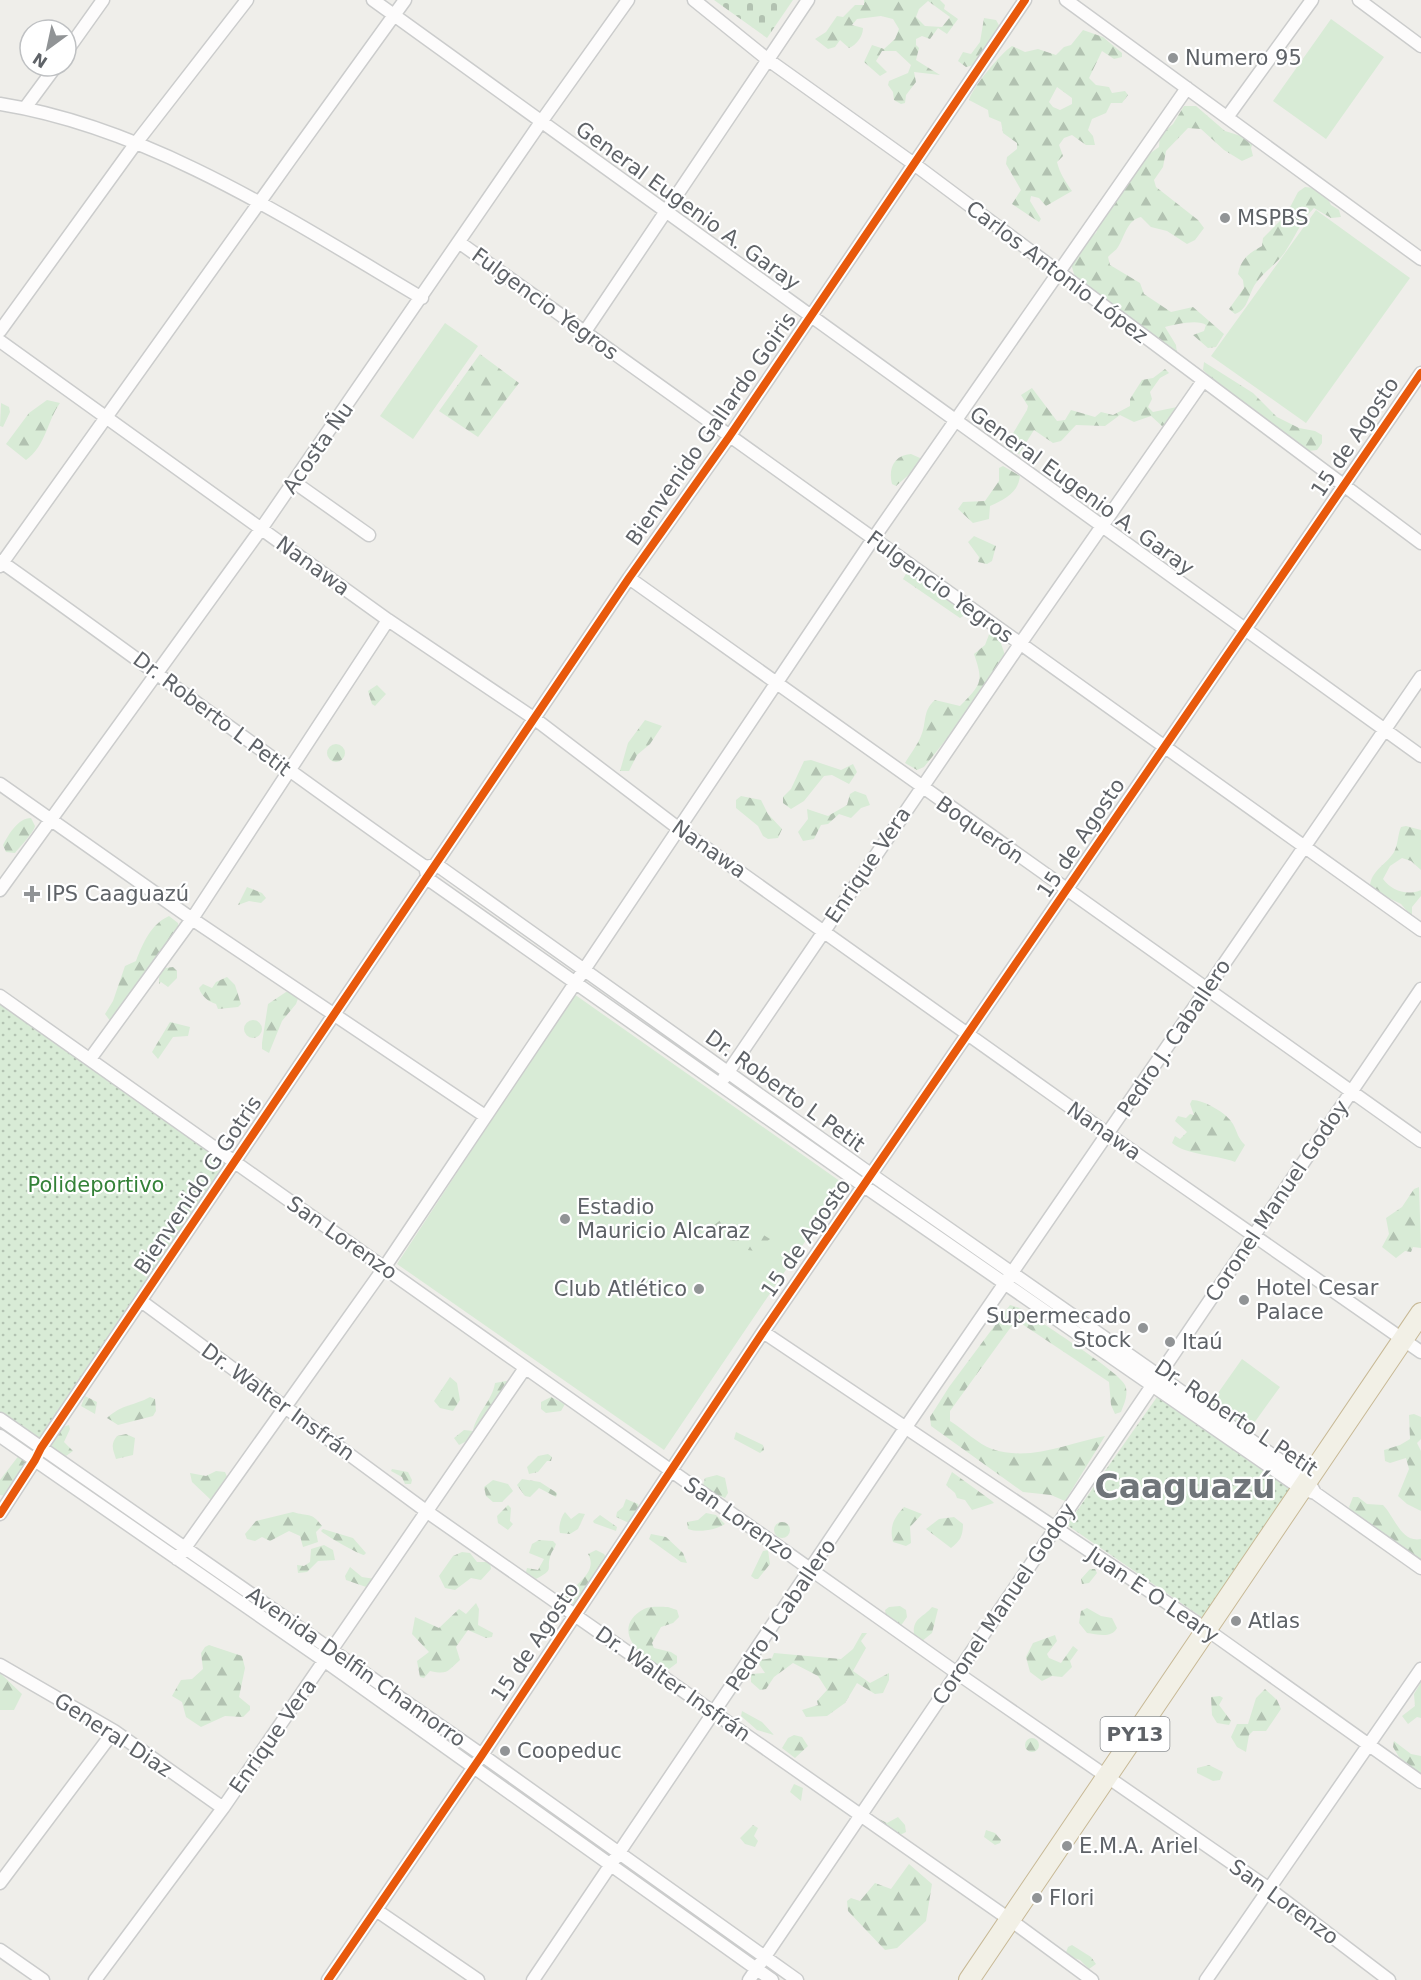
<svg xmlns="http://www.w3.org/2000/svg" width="1421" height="1980" viewBox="0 0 1421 1980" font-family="'DejaVu Sans',sans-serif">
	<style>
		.grass { fill: #d8ebd6 }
		.forest { fill: url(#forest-firs); fill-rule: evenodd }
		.cemetery { fill: url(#cemetery-stones) }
		.park { fill: url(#park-dots) }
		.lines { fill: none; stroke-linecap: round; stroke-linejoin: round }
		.minor-casing { stroke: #cbcccc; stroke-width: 15 }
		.trunk-casing { stroke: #c8b996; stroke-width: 22 }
		.minor { stroke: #fdfcfc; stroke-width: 12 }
		.trunk { stroke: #f2f0e6; stroke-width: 20 }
		.cycleway-casing { stroke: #fff; stroke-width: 11 }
		.cycleway { stroke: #e8590c; stroke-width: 8 }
		.poi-dot { fill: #919496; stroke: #fff; stroke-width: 2 }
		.labels { text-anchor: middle; stroke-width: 4.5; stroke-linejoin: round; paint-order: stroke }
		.shield { fill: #fff; stroke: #8f9295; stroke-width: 1.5 }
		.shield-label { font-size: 20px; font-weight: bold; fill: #5f6368 }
		.poi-label { font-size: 21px; fill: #5f6368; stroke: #fff; text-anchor: start }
		.street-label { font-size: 21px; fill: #5f6368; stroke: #fff }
		.park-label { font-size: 21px; fill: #348238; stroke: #fff }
		.town-label { font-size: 33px; font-weight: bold; fill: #70757a; stroke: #fff }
	</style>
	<defs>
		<pattern id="forest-firs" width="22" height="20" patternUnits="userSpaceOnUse" patternTransform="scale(1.5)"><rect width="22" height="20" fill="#d8ebd6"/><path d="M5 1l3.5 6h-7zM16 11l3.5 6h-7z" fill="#b2c2b1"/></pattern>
		<pattern id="cemetery-stones" width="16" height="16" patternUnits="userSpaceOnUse" patternTransform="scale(1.5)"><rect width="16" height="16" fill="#d8ebd6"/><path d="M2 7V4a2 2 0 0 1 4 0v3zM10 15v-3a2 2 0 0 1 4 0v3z" fill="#b2c2b1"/></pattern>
		<pattern id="park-dots" width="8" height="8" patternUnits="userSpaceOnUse" patternTransform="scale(1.5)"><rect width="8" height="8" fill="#d8ebd6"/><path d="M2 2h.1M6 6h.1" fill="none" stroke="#b2c2b1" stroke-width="1.8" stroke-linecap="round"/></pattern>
	</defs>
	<rect width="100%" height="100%" fill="#efeeea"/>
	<path class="grass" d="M1331,19L1384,57L1326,139L1273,101Z
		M1316,210L1410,278L1306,423L1211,356Z
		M445,323L478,346L413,439L380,416Z
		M574,994L844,1184L664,1450L397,1264Z
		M1242,1359L1280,1387L1249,1430L1211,1403Z"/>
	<path class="forest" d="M864,0H940L945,5L944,9L958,19L947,34L938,28L930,39L922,36L916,39V45L919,48L916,60L940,75L914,72L916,82L906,95L905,103L901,104L894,100L893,92L888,85L889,81L908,73L911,65L896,51H882L876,61L887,72L880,76L864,62L872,45L884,49L895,39L899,29L893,19L881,16L857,19L852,25L863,28C863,37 856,45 849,48L840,40L835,47L828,49L815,39L826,32L837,16L843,17L855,5H864ZM928,1L950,17L942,27L925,26L916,17L919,9Z
		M984,18L996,20L1000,27L974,65L966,67L958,61L963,52L971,54L980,42Z
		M1083,30L1103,37L1122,53V57L1114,59L1102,51L1089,78L1096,85L1109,87L1112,93L1125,91L1128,95L1122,103H1111L1106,113L1092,119L1088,130L1093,136L1095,145H1086L1072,135L1064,138L1059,145L1063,156L1057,162C1060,174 1065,181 1072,191L1046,206L1039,198L1031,196L1030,201L1041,219L1039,222L1012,204L1021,190L1006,164L1007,157L1017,149V143L1003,133L1001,122L989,117L988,110L969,100C972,88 1001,53 1012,46L1025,52L1038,49L1056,55L1064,47L1071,45ZM1057,87L1072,98V104L1060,110L1053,107L1049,102Z
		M1184,106H1196L1225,131L1254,140L1251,148L1253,156L1242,161L1224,150L1201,129L1188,128L1166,151L1163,167L1154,180L1156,187L1198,220L1204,228L1195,240L1187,244L1167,231L1151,227L1141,217C1127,220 1125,236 1118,247C1116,251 1111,253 1108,257L1110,265L1140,283L1144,294L1171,312L1193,307L1224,334L1216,347L1208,348L1193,335L1204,331L1206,325C1199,319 1175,324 1165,327L1176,345L1177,354L1075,277L1071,264L1080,255L1079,246L1096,233L1102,218L1114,205L1121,190L1128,184L1139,161L1159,147L1160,135L1173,124Z
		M1305,187L1323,189L1331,205L1339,210L1341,217L1331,218L1314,208C1301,221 1295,237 1285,252C1277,264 1264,271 1256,283C1248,294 1249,309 1235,314L1229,309L1244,288L1243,280L1238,274C1241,259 1249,253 1262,246L1263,238L1286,215L1298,192Z
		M480,354L519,383L478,437L439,411Z
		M1204,362L1253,393L1277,417L1299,428L1315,431L1322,435V443L1317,450L1308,451L1235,401L1203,370Z
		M1165,369L1169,373L1160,378L1150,392L1152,399L1148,407L1153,412L1177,407L1172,422L1162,426L1151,416L1134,422L1120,415L1105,426L1076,425L1061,441L1053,443L1034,430L1019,454L1010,453L1006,445L1027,410L1028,406L1021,395L1032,388L1057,421L1065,420L1071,410L1095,417L1101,412L1113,415L1130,406V399L1142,380L1153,378Z
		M47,400L60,403C47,421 46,446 26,460L6,444L29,413Z
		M1,403L9,407L10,412L3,427L0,426Z
		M911,454L920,458L921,464L896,486L892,484C888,469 894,455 911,454Z
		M1003,466L1020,476C1018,493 1005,499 990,506L989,519L973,523L958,509L963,502L985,501L999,481V468Z
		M974,536L996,546L992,561L987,564L978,562L979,557L968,542Z
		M907,572L966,610L965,615L960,618L903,579Z
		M996,629L1005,655L995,668L990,685L924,767L917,770L905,763C910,754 917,746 921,736C927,723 922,711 935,700L960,706C981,684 984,683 974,654L985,645L990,632Z
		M377,685L386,694L375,706L372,704L368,691Z
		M645,720L662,726L650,744L637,755L629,771H620L628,743Z
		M327 753a9 9 0 1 1 18 0a9 9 0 1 1-18 0Z
		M811,760L841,770L853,764L857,772L849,784L832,775L824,776L804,801L791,809L783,803V797L791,789L804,761Z
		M855,791L866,795L870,805L861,808L851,818L839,814L828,824L821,825L814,839L803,841L798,832L808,819L807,809L828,816L847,805L850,794Z
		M741,796L761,800L768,814L782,829L778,838L768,839L763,836L758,826L736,808V800Z
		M31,818L35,826C34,832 20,847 15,853L6,852L3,845C9,834 18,818 31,818Z
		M1406,826L1421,830V870L1411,861L1402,858L1390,866L1383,879C1392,891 1407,896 1421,890V896L1412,907V917L1401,904L1370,889C1369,870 1388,865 1395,850C1398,843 1398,834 1401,827Z
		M247,887L262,893L266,898L261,903L249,901L238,905Z
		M169,916L178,923L179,934L111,1022L105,1014L113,1001L125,966L136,961C143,943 151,924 169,916Z
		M173,967L177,971V978L168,987L161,982L159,984V977L165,968Z
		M227,977L235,985L241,1004L238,1007L218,1009L216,1004C209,1002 201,996 199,988L203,984L212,988L216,982Z
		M286,992H294L299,996L296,1004L282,1021L269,1053L262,1049V1043L268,1004Z
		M244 1029a9 9 0 1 1 18 0a9 9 0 1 1-18 0Z
		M170,1022L190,1027L188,1036L173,1037L158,1059L152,1052Z
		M1192,1100C1204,1100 1227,1113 1233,1124C1238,1133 1237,1137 1245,1145L1235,1162C1215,1154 1188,1156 1172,1143L1175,1136L1180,1139L1187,1132L1175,1121L1178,1116L1186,1118L1190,1114L1194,1115L1190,1104Z
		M1419,1187L1421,1248L1413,1247L1411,1252L1405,1251L1396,1258L1382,1247L1389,1234L1386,1218L1402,1207L1414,1189Z
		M733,1216L770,1239L755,1251L740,1249L713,1226L723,1218Z
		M1010,1305L1020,1308C1038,1321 1119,1371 1125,1385C1129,1394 1124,1404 1121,1412L1115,1414L1111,1405L1109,1382L1016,1320L950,1411V1421C963,1429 978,1444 992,1449C1030,1462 1068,1443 1105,1436L1065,1501L1051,1495L1023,1492L931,1426L930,1417L949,1387Z
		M450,1377L457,1383L460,1400L453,1411L440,1408L434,1401Z
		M511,1380L497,1397L492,1411L482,1428L473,1430C478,1411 492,1401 495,1383Z
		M85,1396L97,1402L95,1414L81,1406Z
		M150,1397L155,1399L156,1411L153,1416L118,1425L107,1418C122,1404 134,1406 150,1397Z
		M551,1397L565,1404L561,1411L546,1413L541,1409V1402Z
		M1414,1414L1421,1417V1439L1417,1443L1421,1451V1511L1407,1504L1398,1496L1409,1469L1406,1458L1390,1463L1385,1461L1384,1450L1400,1445L1410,1439L1409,1415Z
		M69,1425L70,1429L64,1442L73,1451L66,1456L50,1448L62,1427Z
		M464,1430L473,1431L475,1437L459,1445L454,1438Z
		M736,1432L763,1445L764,1450L760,1453L734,1439Z
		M126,1434L135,1438L133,1455L116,1459C113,1450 110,1444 117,1436Z
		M20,1454L30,1464L8,1496L0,1495V1480Z
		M548,1454L552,1457L551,1461H547L538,1472L529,1474L527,1467L538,1456Z
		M392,1469L408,1472L412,1480L411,1484H405L402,1477L391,1471Z
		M216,1471L225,1472L228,1479L215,1500H211L192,1482L190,1473L206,1476Z
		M952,1472L992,1501L994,1503L972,1510L965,1500L957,1498L955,1493L946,1485Z
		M717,1475L725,1478L728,1493L725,1498L710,1492L703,1485L705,1478Z
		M522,1479L540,1482L557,1493L556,1497L539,1488L530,1497L525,1496L517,1485Z
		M493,1480L508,1484L513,1491L502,1502H493L486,1496L484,1487Z
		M1353,1497H1358L1367,1504L1383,1505C1395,1517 1401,1543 1421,1539V1566L1385,1534L1352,1512L1349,1507Z
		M626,1499L638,1504L640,1509L629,1523L616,1517L617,1512L623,1507Z
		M508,1505L511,1508L510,1521L513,1524L508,1530L498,1523L497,1516Z
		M904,1507L922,1514L910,1527L911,1543L906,1546L893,1542C889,1526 894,1518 904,1507Z
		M293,1512C308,1517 311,1511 322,1526L316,1532L318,1542L303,1547L300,1536L289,1531L270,1541L262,1537L255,1541L247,1539L245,1534L256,1521Z
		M565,1512L571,1519L579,1513L585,1514L578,1529L570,1534L560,1533C558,1527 561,1517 565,1512Z
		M706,1513L716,1515L725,1524C716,1530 698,1533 688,1529L687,1522L698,1520Z
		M600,1515L617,1527L616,1531L594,1523L593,1521Z
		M954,1517L963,1524C963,1536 960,1541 951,1548L926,1529L939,1519Z
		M774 1530a8 8 0 1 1 16 0a8 8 0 1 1-16 0Z
		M323,1529L353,1538L366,1553L364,1555C360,1555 323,1534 321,1531Z
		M651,1534L666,1537L683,1553L687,1563L681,1562L649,1539Z
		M539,1540L553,1541L556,1544C555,1548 552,1551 551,1554C545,1571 556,1568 536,1579L526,1572L527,1568L538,1570L544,1559L529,1553L532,1544Z
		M324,1545L333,1550L335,1560L318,1561L307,1572L298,1573L297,1565L304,1566L310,1562L311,1549Z
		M596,1550L604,1554L607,1559L578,1604H565L563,1599C574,1585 599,1572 588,1554Z
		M768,1550L770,1564L758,1579H755L751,1576L763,1551Z
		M462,1552L470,1553L477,1562H490L491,1569L481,1580L471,1578L455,1590L445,1588L439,1576L453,1556Z
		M350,1567L362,1577L375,1579L369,1588L346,1580L345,1576Z
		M1090,1569H1095L1097,1573L1089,1583L1082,1584L1081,1579Z
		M476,1603L479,1609L478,1625L493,1633L492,1637L486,1638L468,1630L456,1647L460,1660C447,1671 449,1675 430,1671L424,1678L420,1677L417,1661L429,1652L412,1634L415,1617L439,1628L459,1609L466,1614Z
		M900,1606L906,1610L907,1617L900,1627L888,1622L885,1610L889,1607Z
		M668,1607L677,1610L679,1617L673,1623L661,1627L652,1643L654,1648L671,1652L677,1656V1663L669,1669C644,1663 607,1629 644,1609C650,1606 661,1607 668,1607Z
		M932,1607L938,1609L932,1633L921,1642L914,1635C912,1618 923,1618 932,1607Z
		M1087,1608L1101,1616L1112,1618L1117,1628C1111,1639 1097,1634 1087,1633L1079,1623L1081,1611Z
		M862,1633H867L861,1641L866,1648L853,1671L870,1683L889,1673V1680L883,1693L875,1694L857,1683L845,1703L827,1716L806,1717L802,1710L818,1705L817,1701L827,1690L818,1676L793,1663L774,1677L766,1689L760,1690L751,1682V1674L765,1673L759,1664L760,1660L772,1658L774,1653L841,1659L853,1649Z
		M1055,1635L1057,1641L1047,1654L1049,1658L1061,1663L1073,1646L1078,1650L1070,1661L1072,1667L1062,1677L1052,1676L1042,1681L1030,1672L1026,1657L1033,1643Z
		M209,1645L242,1656L245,1668L239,1697L250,1706V1710L243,1717L225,1716L201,1727L186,1717L182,1702L172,1696L181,1680L192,1679L203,1669L201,1653L205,1647Z
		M0,1673L22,1694L14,1710H0Z
		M1421,1682V1718L1417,1717L1408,1724L1402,1716L1415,1706L1414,1694Z
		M1265,1689L1277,1700L1281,1709L1266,1731H1253L1249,1735L1246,1752L1237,1747L1231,1737L1237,1724H1248L1256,1698Z
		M1220,1696L1223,1698L1219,1705L1231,1721L1229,1725L1217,1723L1212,1715L1211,1697Z
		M742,1711L762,1722L774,1735L757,1730L741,1716Z
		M794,1735L802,1737L808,1746L795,1758L782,1748L788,1738Z
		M1025 1745a7 7 0 1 1 14 0a7 7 0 1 1-14 0Z
		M1394,1741L1411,1754L1421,1756V1774L1399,1757L1393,1747Z
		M1209,1765L1223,1772L1220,1780L1213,1781L1197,1773V1768Z
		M794,1784L803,1788L801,1801L790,1792Z
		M873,1816L887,1823L898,1817L905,1825L906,1832L900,1835L872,1819Z
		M753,1825L758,1828L754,1836L758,1841L755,1847L745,1844L740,1838Z
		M986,1830L995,1833L1001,1840L1000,1843L995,1845L984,1837Z
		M909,1864L932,1884L926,1921L897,1948L885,1950L848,1911L847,1901L851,1898L860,1901L875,1883L891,1889Z
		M1072,1945L1091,1957L1096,1964L1089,1969L1080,1960L1065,1955L1068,1947Z"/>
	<path class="cemetery" d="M714,0H793L767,38Z"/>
	<path class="park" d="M0,1001L228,1160L41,1448L0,1419Z
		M1157,1397L1290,1489L1203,1618L1067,1525Z"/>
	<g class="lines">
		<g class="minor-casing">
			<path id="minor" d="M373,0L1421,756
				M694,0L767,59L914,164L1421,543
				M1066,0L1421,259
				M1359,0L1421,46
				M66,52L103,0
				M0,104C151,128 292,221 422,298
				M25,108L56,66
				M1228,116L1312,0
				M460,243L1421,930
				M0,331L136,143L247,0
				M584,333L808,0
				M0,341L388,620L535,719L678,828L1108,1134L1421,1352
				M294,482L369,535
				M0,561C143,662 282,767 425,867L437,865L872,1175L1308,1480L1315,1493
				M0,566C134,377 269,188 405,0
				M629,578L1421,1141
				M0,784L192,919L485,1116
				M426,871L428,879L864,1186L1302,1489L1315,1493L1421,1568
				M0,890L261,529L541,122L628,0
				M0,996L957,1673L1268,1888L1389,1980
				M90,1059L192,919L388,620
				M724,1078L1020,644L1203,381
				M141,1301L426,1511L1009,1919L1092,1980
				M763,1332L1206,1629L1421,1782
				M0,1419L482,1755L797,1980
				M0,1436L325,1661L772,1980
				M0,1514L35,1460L41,1448L629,578L729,437L1025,0
				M177,1559L384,1268L873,539L1187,88
				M0,1665L114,1731L223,1808
				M0,1883L114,1731
				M376,1910L478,1980
				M0,1950L43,1980
				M95,1980L223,1808L525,1368
				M328,1980L482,1755L763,1332L1421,373
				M533,1980L906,1427L1421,677
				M749,1980L1421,989
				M1206,1980L1421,1669"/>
		</g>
		<g class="trunk-casing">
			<path id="trunk" d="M969,1980L1421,1313"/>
		</g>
		<use href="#minor" class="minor"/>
		<use href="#trunk" class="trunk"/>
		<g class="cycleway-casing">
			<path id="cycleway" d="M0,1514L35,1460L41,1448L629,578L729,437L1025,0
				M328,1980L482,1755L763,1332L1421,373"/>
		</g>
		<use href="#cycleway" class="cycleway"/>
	</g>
	<g class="poi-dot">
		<circle cx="1173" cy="58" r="6"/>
		<circle cx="1225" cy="218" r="6"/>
		<path d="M29 885h6v6h6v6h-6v6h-6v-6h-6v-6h6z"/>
		<circle cx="565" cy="1219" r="6"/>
		<circle cx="699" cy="1289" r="6"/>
		<circle cx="1244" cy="1300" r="6"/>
		<circle cx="1143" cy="1328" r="6"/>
		<circle cx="1170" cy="1342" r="6"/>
		<circle cx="1236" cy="1621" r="6"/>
		<circle cx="505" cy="1751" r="6"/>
		<circle cx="1067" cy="1846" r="6"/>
		<circle cx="1037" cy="1898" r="6"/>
	</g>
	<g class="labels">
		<rect class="shield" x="1100.5" y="1717" width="69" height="34" rx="4.5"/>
		<g class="shield-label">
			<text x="1135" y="1741">PY13</text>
		</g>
		<g class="poi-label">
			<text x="1185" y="65">Numero 95</text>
			<text x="1237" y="225">MSPBS</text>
			<text x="46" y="901">IPS Caaguazú</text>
			<text x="577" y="1214">Estadio<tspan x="577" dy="24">Mauricio Alcaraz</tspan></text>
			<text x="1256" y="1295">Hotel Cesar<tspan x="1256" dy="24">Palace</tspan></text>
			<text x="687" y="1296" text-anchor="end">Club Atlético</text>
			<text x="1131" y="1323" text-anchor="end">Supermecado<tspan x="1131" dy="24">Stock</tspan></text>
			<text x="1182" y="1349">Itaú</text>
			<text x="1248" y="1628">Atlas</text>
			<text x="517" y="1758">Coopeduc</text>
			<text x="1079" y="1853">E.M.A. Ariel</text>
			<text x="1049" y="1905">Flori</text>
		</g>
		<g class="street-label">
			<text transform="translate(688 206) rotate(36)" y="7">General Eugenio A. Garay</text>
			<text transform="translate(1057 272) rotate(37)" y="7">Carlos Antonio López</text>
			<text transform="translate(545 304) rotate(36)" y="7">Fulgencio Yegros</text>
			<text transform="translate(711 429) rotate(-55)" y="7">Bienvenido Gallardo Goiris</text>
			<text transform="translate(1355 437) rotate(-56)" y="7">15 de Agosto</text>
			<text transform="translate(318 448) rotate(-55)" y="7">Acosta Ñu</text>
			<text transform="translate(1082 491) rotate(36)" y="7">General Eugenio A. Garay</text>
			<text transform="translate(313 566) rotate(36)" y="7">Nanawa</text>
			<text transform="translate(940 587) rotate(36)" y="7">Fulgencio Yegros</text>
			<text transform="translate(212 714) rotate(37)" y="7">Dr. Roberto L Petit</text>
			<text transform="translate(980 830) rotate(35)" y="7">Boquerón</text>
			<text transform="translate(1081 838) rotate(-56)" y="7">15 de Agosto</text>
			<text transform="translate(709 849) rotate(35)" y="7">Nanawa</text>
			<text transform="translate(868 865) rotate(-56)" y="7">Enrique Vera</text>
			<text transform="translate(1174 1038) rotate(-56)" y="7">Pedro J. Caballero</text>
			<text transform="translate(785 1091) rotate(36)" y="7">Dr. Roberto L Petit</text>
			<text transform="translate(1104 1131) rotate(35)" y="7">Nanawa</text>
			<text transform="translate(198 1185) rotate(-56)" y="7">Bienvenido G Gotris</text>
			<text transform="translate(1277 1201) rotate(-56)" y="7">Coronel Manuel Godoy</text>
			<text transform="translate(342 1238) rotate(35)" y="7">San Lorenzo</text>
			<text transform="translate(806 1238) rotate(-55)" y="7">15 de Agosto</text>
			<text transform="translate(278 1402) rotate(36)" y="7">Dr. Walter Insfrán</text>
			<text transform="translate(1236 1418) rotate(34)" y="7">Dr. Roberto L Petit</text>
			<text transform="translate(739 1519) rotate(35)" y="7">San Lorenzo</text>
			<text transform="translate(1153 1595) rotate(34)" y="7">Juan E O Leary</text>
			<text transform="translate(1004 1604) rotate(-56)" y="7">Coronel Manuel Godoy</text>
			<text transform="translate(781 1615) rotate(-56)" y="7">Pedro J Caballero</text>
			<text transform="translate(535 1642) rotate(-56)" y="7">15 de Agosto</text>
			<text transform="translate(356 1667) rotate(35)" y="7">Avenida Delfin Chamorro</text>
			<text transform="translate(673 1684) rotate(35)" y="7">Dr. Walter Insfrán</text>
			<text transform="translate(113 1735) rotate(33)" y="7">General Diaz</text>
			<text transform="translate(273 1736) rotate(-55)" y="7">Enrique Vera</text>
			<text transform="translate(1284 1902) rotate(36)" y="7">San Lorenzo</text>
		</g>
		<g class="park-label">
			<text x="96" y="1192">Polideportivo</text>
		</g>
		<g class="town-label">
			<text x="1185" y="1498">Caaguazú</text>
		</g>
	</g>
	<g transform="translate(48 48) rotate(213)"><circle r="28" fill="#ffffff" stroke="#bfc1c3" stroke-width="1.5"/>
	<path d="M0-4.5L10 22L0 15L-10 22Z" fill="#919496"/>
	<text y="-9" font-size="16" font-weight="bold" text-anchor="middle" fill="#5f6368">N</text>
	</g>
</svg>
